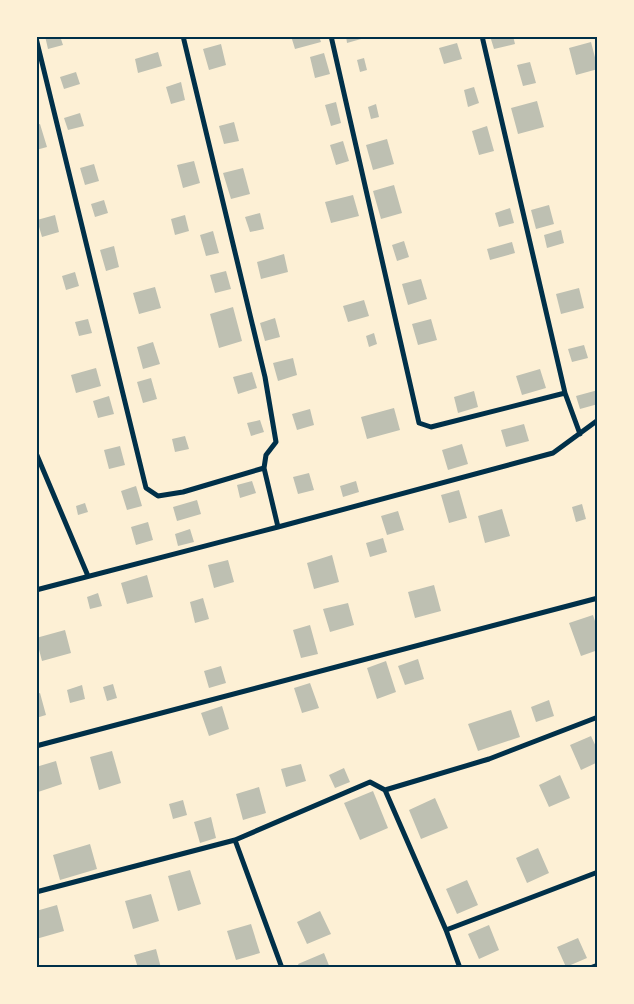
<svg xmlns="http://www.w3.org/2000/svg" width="634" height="1004" viewBox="0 0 634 1004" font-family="'PT Sans Narrow',sans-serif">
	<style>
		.building { fill: #bec0b2 }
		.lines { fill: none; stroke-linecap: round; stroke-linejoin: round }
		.minor { stroke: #003049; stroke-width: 5 }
		.neatline { fill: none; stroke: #003049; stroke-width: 2 }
	</style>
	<rect width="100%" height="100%" fill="#fdf0d5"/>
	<path class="building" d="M45,36H60L63,45L48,49Z
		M291,36H319L321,42L295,49Z
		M346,36H368V37L347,43Z
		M490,36H513L515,44L494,49Z
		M591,42L598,69L576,75L569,48Z
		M457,43L462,59L444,64L439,48Z
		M221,44L226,65L209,70L203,49Z
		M158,52L162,66L138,73L135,59Z
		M324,53L330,74L315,78L310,57Z
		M364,58L367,70L360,72L357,60Z
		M530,62L536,83L523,86L517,65Z
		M76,72L80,84L64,89L60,77Z
		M181,82L185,100L171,104L166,87Z
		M474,87L479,103L468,107L464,90Z
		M537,101L544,127L518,134L511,108Z
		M336,102L341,123L331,126L325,105Z
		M376,104L379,117L371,119L368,107Z
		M80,113L84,126L68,130L64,118Z
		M234,122L239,141L224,144L219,126Z
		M40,124L47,147L36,150V125Z
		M487,126L494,151L479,155L472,131Z
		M387,139L394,164L373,170L366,145Z
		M343,141L349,161L336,165L330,145Z
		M194,161L200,183L183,188L177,165Z
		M94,164L99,181L85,185L80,168Z
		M243,168L250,194L231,199L223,173Z
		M394,185L402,213L381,219L373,191Z
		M353,195L359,216L331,223L325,202Z
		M104,200L108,213L95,217L91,204Z
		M549,205L554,224L536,229L531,210Z
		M510,208L514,223L499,227L495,213Z
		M260,213L264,229L250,232L245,217Z
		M55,215L59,232L42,237L37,220Z
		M185,215L189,231L175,235L171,219Z
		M561,230L564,243L547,248L544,235Z
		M213,231L219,253L206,256L200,235Z
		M404,241L409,257L397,261L392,245Z
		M512,242L515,253L490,260L487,249Z
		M114,246L119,267L106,271L100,250Z
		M284,254L288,272L261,279L257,262Z
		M226,271L231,289L215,293L210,275Z
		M75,272L79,286L66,290L62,276Z
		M421,279L427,299L408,305L402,284Z
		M155,287L161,308L139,314L133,293Z
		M579,288L584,308L561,314L556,294Z
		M364,300L369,316L348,322L343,306Z
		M233,307L242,341L219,348L210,314Z
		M275,318L280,337L265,341L260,323Z
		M88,319L92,333L79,336L75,322Z
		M431,319L437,340L418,345L412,324Z
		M374,333L377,344L369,347L366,336Z
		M153,342L160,364L143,369L137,347Z
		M584,345L588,358L572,362L568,349Z
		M293,358L297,375L278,381L273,363Z
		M96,368L101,386L76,393L71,375Z
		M540,369L546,388L522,395L516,376Z
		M252,372L257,388L238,394L233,377Z
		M151,378L157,399L143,403L137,382Z
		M598,390V404L580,409L576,396Z
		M474,391L478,407L458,413L454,397Z
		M109,396L114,414L98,418L93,401Z
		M394,408L400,430L367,439L361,417Z
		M310,409L314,425L297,430L292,414Z
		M260,420L264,432L251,436L247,423Z
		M524,424L529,441L506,447L501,430Z
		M185,436L189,449L175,452L172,439Z
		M462,444L468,464L448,470L442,450Z
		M120,446L125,465L109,469L104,450Z
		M309,473L314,490L298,494L293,477Z
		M252,481L256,493L240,498L237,485Z
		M356,481L359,492L343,497L340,486Z
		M136,486L142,506L127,510L121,491Z
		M459,490L467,518L449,523L441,495Z
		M197,500L201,514L177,521L173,507Z
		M85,503L88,512L78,515L76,506Z
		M582,504L586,519L576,522L572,507Z
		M502,509L510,536L485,543L478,516Z
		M398,511L404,530L387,535L381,516Z
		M148,522L153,540L136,545L131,527Z
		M190,529L194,542L178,546L175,534Z
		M383,538L387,552L370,557L366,543Z
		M332,555L339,582L314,589L307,563Z
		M228,560L234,582L214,588L208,565Z
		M147,575L153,597L127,604L121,583Z
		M434,585L441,611L415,618L408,592Z
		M98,593L102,606L90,609L87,597Z
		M203,598L209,619L195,623L190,602Z
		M348,603L354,625L330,632L323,609Z
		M593,615L598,630V650L581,656L569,623Z
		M310,625L318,654L301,658L293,630Z
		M65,630L71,653L42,661L36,638Z
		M418,659L424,679L405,685L398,666Z
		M386,661L396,692L377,699L367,668Z
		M221,666L226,683L209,688L204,671Z
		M310,683L319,708L302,713L294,688Z
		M113,684L117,698L107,701L103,687Z
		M82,685L85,699L70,703L67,690Z
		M40,693L46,715L36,718V694Z
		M549,700L554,716L536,722L531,707Z
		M222,706L229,729L209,736L201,713Z
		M511,710L520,737L478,751L468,724Z
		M591,736L598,751V762L581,770L570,745Z
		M112,751L121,783L99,790L90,757Z
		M56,761L62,784L38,792L36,767Z
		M301,764L306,781L286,787L281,769Z
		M344,768L350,782L335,788L329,775Z
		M560,775L570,798L549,807L539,785Z
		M259,787L266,813L243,820L236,794Z
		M373,791L388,828L360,840L344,803Z
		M435,798L448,828L421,839L409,810Z
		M183,800L187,815L173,819L169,804Z
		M211,817L216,838L200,843L194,822Z
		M90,844L97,869L60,880L53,855Z
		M538,848L549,873L527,883L516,858Z
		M190,870L201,904L178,911L168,876Z
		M467,880L478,905L457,914L446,889Z
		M151,894L159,921L133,929L125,901Z
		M57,905L64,931L36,939V911Z
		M320,911L331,934L307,944L297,922Z
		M251,924L260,953L236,960L227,931Z
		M489,925L499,950L479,959L468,934Z
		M578,938L587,958L566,967L557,947Z
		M156,949L161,968H138L134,955Z
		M324,953L330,968H300L298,964Z"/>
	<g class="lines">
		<path class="minor" d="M183,36L265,377L276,442L266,455L264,468L278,527
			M331,36L419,423L431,427L565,393
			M482,36L565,393L580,434
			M36,38L146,488L158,496L183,492L264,468
			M36,453L88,576
			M36,590L278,527L553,453L598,420
			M36,746L598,598
			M385,790L446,930L460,968
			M235,840L282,968
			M36,892L235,840L370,782L385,790L489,759L598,717
			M446,930L598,872
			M590,968L598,965"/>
	</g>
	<rect width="634" height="1004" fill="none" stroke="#fdf0d5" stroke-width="75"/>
	<rect x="38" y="38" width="558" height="928" class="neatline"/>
</svg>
